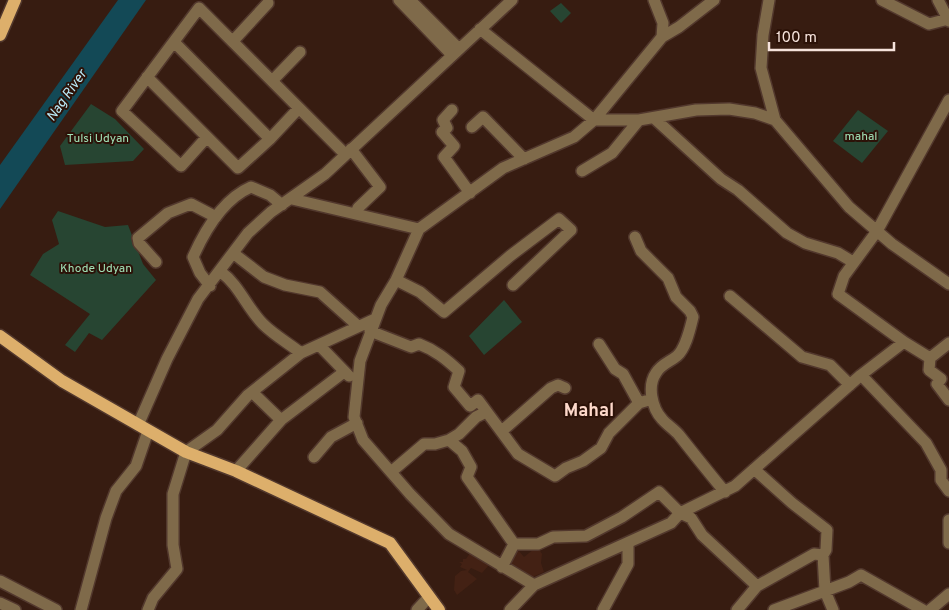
<svg xmlns="http://www.w3.org/2000/svg" width="949" height="610" viewBox="0 0 949 610" font-family="Overpass,sans-serif">
	<style>
		.built { fill: #432114 }
		.green { fill: #274532 }
		.water { fill: #134956 }
		.lines { fill: none; stroke-linecap: round; stroke-linejoin: round }
		.minor-casing { stroke: #52382d; stroke-width: 14 }
		.major-casing { stroke: #52382d; stroke-width: 15 }
		.minor { stroke: #7f6a4a; stroke-width: 11 }
		.major { stroke: #ddaf6b; stroke-width: 12 }
		.labels { text-anchor: middle; stroke-width: 4; stroke-linejoin: round; paint-order: stroke }
		.park-label { font-size: 12px; fill: #a1e2b7; stroke: #2c1208 }
		.water-label { font-size: 14px; font-style: italic; fill: #b9eaf8; stroke: #2c1208 }
		.district-label { font-size: 18px; font-weight: bold; fill: #fdd8ca; stroke: #2c1208 }
	</style>
	<rect width="100%" height="100%" fill="#371c11"/>
	<path class="built" d="M534,549H539L542,554L541,563L544,572L528,579L509,564L517,552L519,551L524,557Z
		M470,553L489,565L482,573L471,568L468,572L477,579L457,595L454,590L455,576L461,571L467,570L460,567L462,564L459,562H463V559H466Z"/>
	<path class="green" d="M561,3L571,13L561,23L550,11Z
		M91,104L115,119L144,149L133,161L65,165L60,146Z
		M858,110L888,131L862,163L833,141Z
		M58,211L105,227L128,225L143,264L156,280L102,340L89,333L75,352L65,345L90,314L30,275L43,254L59,244L52,220Z
		M504,300L522,322L484,355L469,336Z"/>
	<path class="water" d="M118,0H146L0,209V165Z"/>
	<g class="lines">
		<g class="minor-casing">
			<path id="minor" d="M399,0L451,54
				M410,0L458,48
				M769,0L763,35L761,68L775,120
				M882,0L929,24L948,19
				M938,0L949,21
				M480,29L594,120H639L696,110L729,109L755,113L775,120L849,207L892,244L949,284
				M662,37L679,27L714,0
				M233,41L268,3
				M174,42L270,139
				M147,77L238,168L270,139L299,108
				M272,81L300,52
				M452,110L443,120L447,128L442,132L454,146L444,157L470,193
				M654,118L721,179L738,190L787,233L805,243L838,253L853,262
				M472,127L483,117L524,159
				M207,137L181,166L122,111L199,8L345,154
				M351,149L380,187L358,208L356,213
				M582,171L612,153L639,120
				M292,199L419,229
				M635,237L641,251L668,278L676,297L690,311L693,317C690,329 686,348 677,356C670,362 661,364 656,373C647,386 652,408 662,419C667,425 674,429 679,435C694,454 709,473 725,492
				M233,253L264,277L285,285L320,292L358,326
				M156,262L139,243L138,238L168,213L191,204L216,217
				M221,272C239,285 247,308 263,324C274,335 288,343 301,353
				M396,280L420,292L444,312L510,256L559,219L571,230L513,285
				M210,286L200,273L193,257C205,230 223,199 251,187L270,195L282,205
				M730,296L802,357L830,365L850,385
				M370,331L411,347L419,344C435,350 446,359 459,371L454,387L470,406L478,400L518,454L555,476L566,468L583,461L601,448L609,433L639,403L652,399
				M904,342L838,294L844,276L877,231L949,100
				M949,343L930,358L929,370L941,379L937,384L949,400
				M599,344L615,369L623,374L639,403
				M319,345L349,376
				M861,375L926,443L941,470V480L949,491
				M252,392L281,420
				M138,425L167,359L198,299L248,233L271,212L325,174L512,0
				M503,430L551,388L558,385L565,388
				M449,440L459,434L476,417L486,412
				M314,457L331,437L357,423
				M754,469L792,503L827,530L826,550L823,555L825,591L833,610
				M236,471L281,420L344,372
				M391,472L424,444H435L449,440L462,451L471,467L467,477L514,544L502,567
				M949,520V543
				M514,544H538L553,537L586,536L622,517L659,492L680,513L691,518L702,535L757,586L737,610
				M0,581L56,610
				M534,585L449,534L410,494L363,440L354,417L360,361L381,305L396,280L419,229L503,168L574,137L594,120L662,37L663,23L654,0
				M757,586L814,554L823,555
				M0,603L15,610
				M81,610L106,518L116,491L136,466L148,431
				M148,610L153,598L177,569L173,545V494L186,452L217,430L248,395L301,353L375,319
				M417,610L428,598
				M510,610L534,585L671,523L680,513L735,486L861,375L904,342L930,358
				M603,610L628,564V543
				M774,610L849,582L861,575L923,610
				M930,610L949,594"/>
		</g>
		<g class="major-casing">
			<path id="major" d="M0,35L15,0
				M0,336L62,381L186,452L236,471L390,543L439,610"/>
		</g>
		<use href="#minor" class="minor"/>
		<use href="#major" class="major"/>
	</g>
	<g class="labels">
		<g class="park-label">
			<text x="861" y="140">mahal</text>
			<text x="98" y="142">Tulsi Udyan</text>
			<text x="96" y="272">Khode Udyan</text>
		</g>
		<g class="water-label">
			<text transform="translate(66 95) rotate(-55)" y="5">Nag River</text>
		</g>
		<g class="district-label">
			<text x="589" y="416">Mahal</text>
		</g>
	</g>
	<path d="M769 42v8h125v-8" fill="none" stroke="#f6e3dc" stroke-width="2.5"/>
	<text x="776" y="42" font-size="15" fill="#f6e3dc" stroke="#2c1208" stroke-width="4" paint-order="stroke">100 m</text>
</svg>
